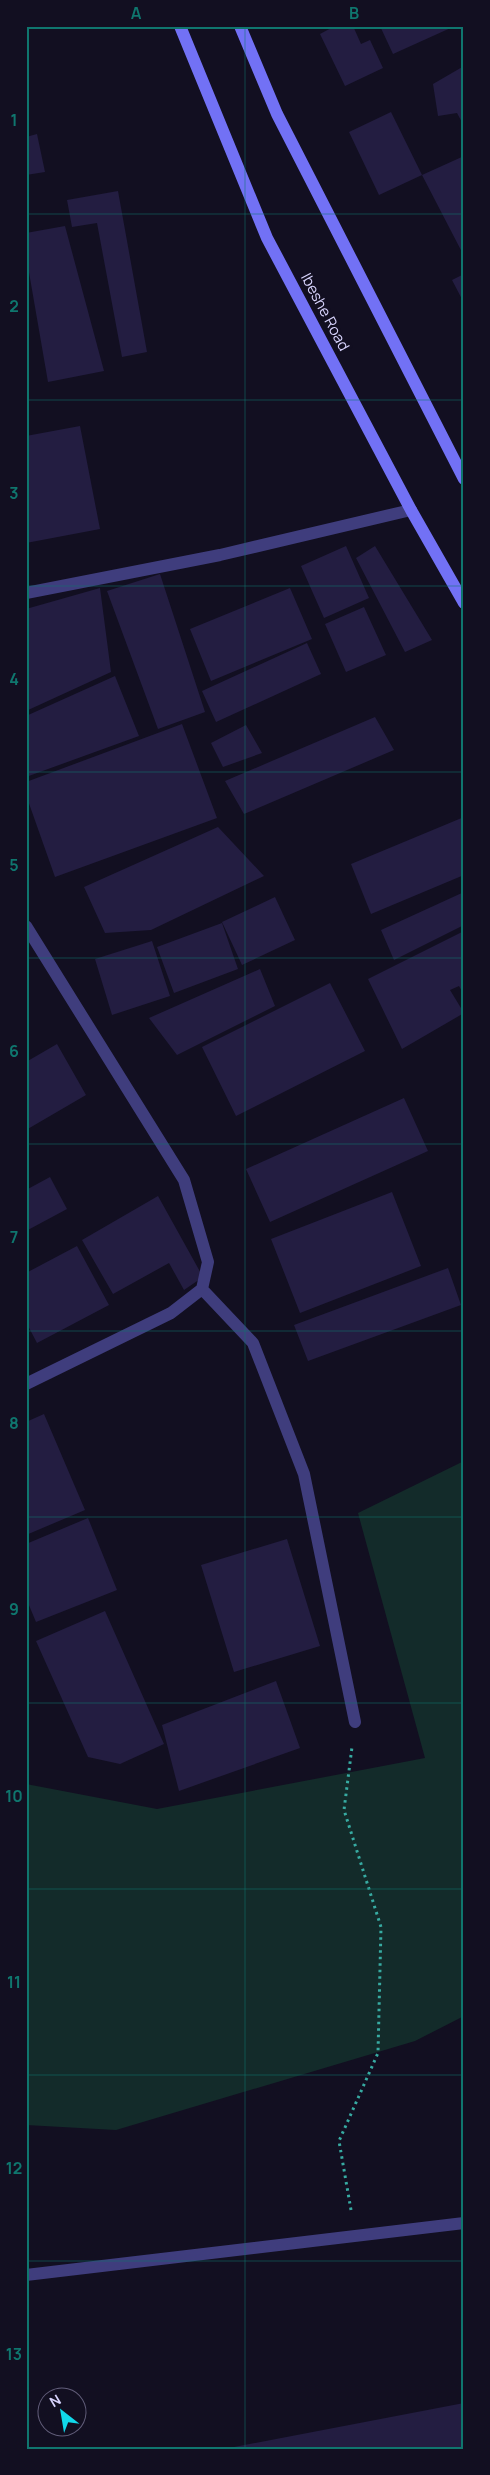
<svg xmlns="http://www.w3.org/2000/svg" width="490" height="2475" viewBox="0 0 490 2475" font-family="Manrope,sans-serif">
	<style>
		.green { fill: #132b2a }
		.building { fill: #231d41 }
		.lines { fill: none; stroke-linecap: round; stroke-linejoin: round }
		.path { stroke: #37aba2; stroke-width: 3; stroke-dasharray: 2.5 4; stroke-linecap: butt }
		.street { stroke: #3f3d7d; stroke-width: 12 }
		.secondary { stroke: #7271f5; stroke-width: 12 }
		.grid { fill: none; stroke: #0f766e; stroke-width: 1; stroke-opacity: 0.55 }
		.labels { text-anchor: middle; stroke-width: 5; stroke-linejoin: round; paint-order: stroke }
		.street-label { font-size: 15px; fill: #d7d3fc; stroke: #120f21 }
		.neatline { fill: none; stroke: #0f766e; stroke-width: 2 }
		.grid-label { font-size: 16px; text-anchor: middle; font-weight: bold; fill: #0f766e }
	</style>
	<rect width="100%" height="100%" fill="#120f21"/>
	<path class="green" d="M464,1461V2016L415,2041L116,2130L26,2125V1784L157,1809L425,1758L358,1513Z"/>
	<path class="building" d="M335,26H353L361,44L370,40L383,68L345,86L320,34Z
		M380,26H455L393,54Z
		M464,66V126L457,113L438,116L433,84Z
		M391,112L422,175L379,195L349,132Z
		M37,134L45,172L26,175V137Z
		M464,156V256L422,175Z
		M118,191L147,352L122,357L97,223L72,227L67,200Z
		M65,226L104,371L48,382L26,255V233Z
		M464,274V303L452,280Z
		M80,426L100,529L26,543V436Z
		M346,546L369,598L324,618L301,566Z
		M375,546L432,640L405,652L356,558Z
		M160,574L205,712L158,729L107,591Z
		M100,588L111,672L26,711V609Z
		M290,588L312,639L211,681L190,629Z
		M364,607L386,655L346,672L325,624Z
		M307,643L321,674L216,722L202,691Z
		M115,676L139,736L26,777V716Z
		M375,717L394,750L244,814L225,781Z
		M182,724L217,818L55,877L26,795V782Z
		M246,725L262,753L223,767L211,743Z
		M464,817V875L371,914L351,864Z
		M218,827L264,876L151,930L105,933L84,887Z
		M464,892V925L394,960L381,930Z
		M275,897L295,940L242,965L222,922Z
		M222,923L238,969L174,993L157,947Z
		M464,931V995L459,986L450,990L464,1013L402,1049L368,979Z
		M152,941L170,996L112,1015L95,959Z
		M260,969L275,1006L177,1055L149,1018Z
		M330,983L365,1051L236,1116L202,1047Z
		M57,1044L86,1095L26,1130V1062Z
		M404,1098L428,1151L270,1222L246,1169Z
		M50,1177L67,1209L26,1231V1190Z
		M392,1192L421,1266L300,1313L271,1239Z
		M158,1196L203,1277L184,1290L169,1263L113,1294L82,1240Z
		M77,1246L109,1305L37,1343L26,1322V1273Z
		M448,1268L461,1305L308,1361L294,1325Z
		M44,1414L85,1510L26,1535V1422Z
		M88,1518L117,1590L36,1622L26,1598V1544Z
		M287,1539L320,1646L234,1672L201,1565Z
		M105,1611L164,1744L120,1764L88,1757L36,1641Z
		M276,1681L300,1748L179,1791L162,1725Z
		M464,2403V2449H229V2448Z"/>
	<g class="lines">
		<path class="path" d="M351,2210L339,2141L378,2053L381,1927L344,1810L352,1747"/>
		<path class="street" d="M26,593L220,555L411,510
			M26,926L184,1180L208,1262L202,1289L171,1313L26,1384
			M202,1289L253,1343L304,1474L355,1722
			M26,2275L464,2223"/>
		<path class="secondary" d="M180,26L267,238L411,510L464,603
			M240,26L277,114L464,479"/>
	</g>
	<path class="grid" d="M245,26V2449M26,214H464M26,400H464M26,586H464M26,772H464M26,958H464M26,1144H464M26,1331H464M26,1517H464M26,1703H464M26,1889H464M26,2075H464M26,2261H464"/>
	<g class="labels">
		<g class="street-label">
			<text transform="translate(325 312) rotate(62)" y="5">Ibeshe Road</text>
		</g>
	</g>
	<rect width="490" height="2475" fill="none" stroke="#120f21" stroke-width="55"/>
	<g transform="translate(62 2412) rotate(329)"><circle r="24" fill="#120f21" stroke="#615d79"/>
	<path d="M0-4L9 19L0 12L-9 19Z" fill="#11d8ea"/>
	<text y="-8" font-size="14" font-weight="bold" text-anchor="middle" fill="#d7d3fc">N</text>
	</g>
	<rect x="28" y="28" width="434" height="2420" class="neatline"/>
	<g class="grid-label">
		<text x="136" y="19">A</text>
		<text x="354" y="19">B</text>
		<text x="14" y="126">1</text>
		<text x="14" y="312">2</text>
		<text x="14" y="499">3</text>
		<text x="14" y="685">4</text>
		<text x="14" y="871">5</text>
		<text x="14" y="1057">6</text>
		<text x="14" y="1243">7</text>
		<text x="14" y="1429">8</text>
		<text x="14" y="1615">9</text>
		<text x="14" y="1802">10</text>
		<text x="14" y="1988">11</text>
		<text x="14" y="2174">12</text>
		<text x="14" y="2360">13</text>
	</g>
</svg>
